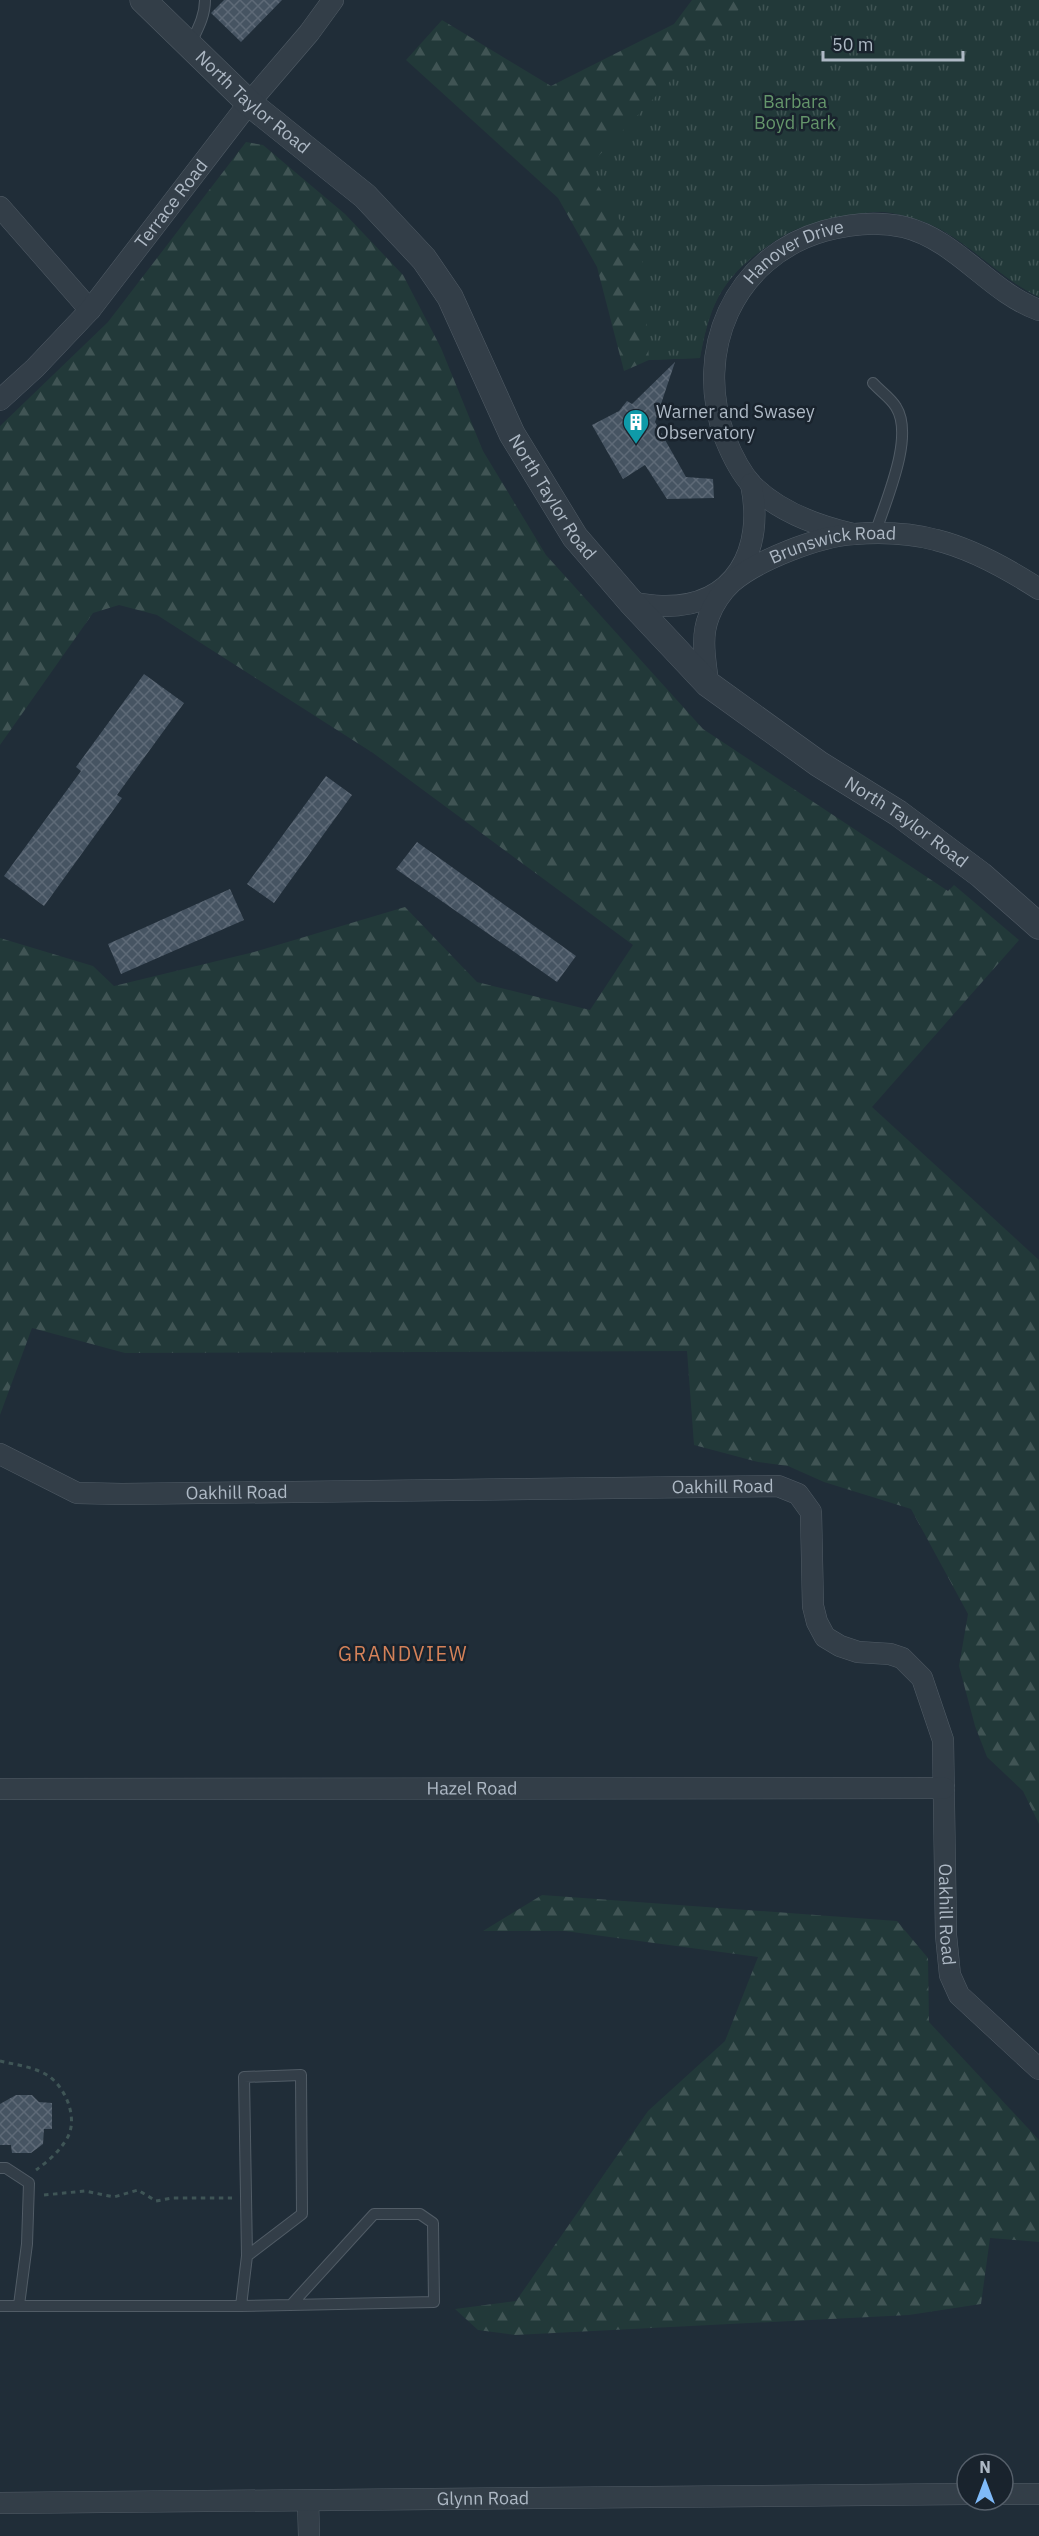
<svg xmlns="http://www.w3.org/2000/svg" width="1039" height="2536" viewBox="0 0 1039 2536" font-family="'IBM Plex Sans',sans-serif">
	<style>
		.forest { fill: url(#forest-firs) }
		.park { fill: url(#park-tufts) }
		.building { fill: url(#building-cross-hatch) }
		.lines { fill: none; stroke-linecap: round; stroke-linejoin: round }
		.service-casing { stroke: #515c66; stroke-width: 12 }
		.minor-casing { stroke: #515c66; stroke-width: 22 }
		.tertiary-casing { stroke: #515c66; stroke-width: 27 }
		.path { stroke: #3f5556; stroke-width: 3; stroke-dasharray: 4.5 4.5; stroke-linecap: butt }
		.service { stroke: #333e48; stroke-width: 10 }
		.minor { stroke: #333e48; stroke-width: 21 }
		.tertiary { stroke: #333e48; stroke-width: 26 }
		.labels { text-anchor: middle; stroke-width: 5; stroke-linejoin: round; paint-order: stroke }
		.street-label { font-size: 18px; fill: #aeb9c5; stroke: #19232d }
		.park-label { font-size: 18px; fill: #65966b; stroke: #19232d }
		.poi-label { font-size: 18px; fill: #aeb9c5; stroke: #19232d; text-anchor: start }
		.neighbourhood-label { font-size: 20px; letter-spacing: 1.5px; fill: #d58259; stroke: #19232d }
	</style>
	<defs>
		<pattern id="forest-firs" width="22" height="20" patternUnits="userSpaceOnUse" patternTransform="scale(1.5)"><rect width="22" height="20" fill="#223939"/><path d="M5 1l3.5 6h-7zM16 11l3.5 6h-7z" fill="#405454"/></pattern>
		<pattern id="park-tufts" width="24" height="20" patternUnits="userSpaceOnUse" patternTransform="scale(1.5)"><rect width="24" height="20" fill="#223939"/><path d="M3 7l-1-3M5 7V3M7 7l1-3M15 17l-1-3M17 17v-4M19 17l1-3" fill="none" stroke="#405454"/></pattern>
		<pattern id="building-cross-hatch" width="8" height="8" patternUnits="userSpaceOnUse" patternTransform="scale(1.5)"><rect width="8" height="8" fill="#465462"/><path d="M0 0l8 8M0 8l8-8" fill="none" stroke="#5e6a77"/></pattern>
	</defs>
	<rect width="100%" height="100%" fill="#202d38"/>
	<path class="forest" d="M692,0H1039V297C998,278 968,239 925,222C913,218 897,213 885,212C864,210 806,223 788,233C767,245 742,263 728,282C711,304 705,331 700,358L649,360L624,371L597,267L558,198L406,60L442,20L551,86L674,24Z
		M246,142L263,145L345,214L403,275L441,348L483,451L546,555L703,729L948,891L954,885L1019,940L872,1107L1039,1260V1824L1023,1791L987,1757L975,1726L959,1666L968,1614L911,1509L824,1482L788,1466L758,1462L694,1445L687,1351L125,1353L32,1328L0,1415V938L93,966L114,986L254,952L405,907L477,982L590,1010L633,945L373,753L157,615L119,605L93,613L0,745V426L108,322Z
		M542,1895L897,1921L928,1958L929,2022L1039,2140V2242L990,2238L981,2304L909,2315L515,2335L478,2330L455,2309L516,2301L648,2111L725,2041L758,1957L565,1931H483Z"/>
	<path class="park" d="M748,0H1039V297C998,278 968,239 925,222C913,218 897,213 885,212C864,210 806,223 788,233C767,245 742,263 728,282C711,304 705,331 700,358L649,360L642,255L587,168Z"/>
	<path class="building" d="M224,0H282L241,42L211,13Z
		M675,362L655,422L686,477L713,479L714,498L667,499L645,465L623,479L592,425L619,411L627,401L632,404Z
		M144,674L184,703L117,795L122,798L44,906L4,876L81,771L76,767Z
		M326,776L352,795L274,903L247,884Z
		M417,842L576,956L557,982L396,869Z
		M230,889L244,920L121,974L108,944Z
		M16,2095H32L39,2102L52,2103V2129H44L43,2144L31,2153H12L11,2145H0V2104Z"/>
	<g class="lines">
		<g class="service-casing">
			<path id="service" d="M190,45C197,30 205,17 205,0
				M873,383C880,391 891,398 896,407C915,437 885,502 875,534
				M0,2168H6L29,2183L27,2244L19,2305
				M0,2306H241L434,2302L433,2223L420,2214H374L291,2305
				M241,2306L247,2256L244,2077L301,2075L302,2214L247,2256"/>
		</g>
		<g class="minor-casing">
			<g id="minor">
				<path d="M0,207L90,310"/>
				<path id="s1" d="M0,400L35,368L90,310L249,103L309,33L333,0"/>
				<path id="s2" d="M853,534C818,526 778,511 752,485C741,473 731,453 725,438C693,352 733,257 824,231C849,224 878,221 904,227C957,240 989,292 1039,310"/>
				<path d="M631,602C641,604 652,606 662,606C736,608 765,549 751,484"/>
				<path id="s3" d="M708,684C706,662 700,638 709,616C713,605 722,591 732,582C758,560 819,536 854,534C880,532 910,533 936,540C973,549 1008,569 1039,589"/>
				<path id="s4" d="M0,1454L77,1493L122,1494L778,1486L798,1494L811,1512L813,1606L817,1622L825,1637L840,1646L858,1652L890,1654L902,1658L922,1678L943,1740L946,1935L950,1975L959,1995L1039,2069"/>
				<path id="s5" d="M0,1789L944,1788"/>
				<path d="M1003,2494H1039"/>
				<path d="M308,2501L309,2536"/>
				<path id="s6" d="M0,2503L967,2494"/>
			</g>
		</g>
		<g class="tertiary-casing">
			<g id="tertiary">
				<path id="s7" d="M143,0L249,103L365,196L424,259L450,297L512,434L575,537L631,602L708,684L819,764L898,813L981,875L1039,926"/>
			</g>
		</g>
		<path class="path" d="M0,2061C16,2065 36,2067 50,2077C67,2090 79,2121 66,2140C58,2153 47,2162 36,2170
			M44,2195L85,2191L114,2197L138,2190L156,2201L172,2198H232"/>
		<use href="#service" class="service"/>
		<use href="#minor" class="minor"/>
		<use href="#tertiary" class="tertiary"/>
	</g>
	<defs>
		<g id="building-pin" transform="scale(1.35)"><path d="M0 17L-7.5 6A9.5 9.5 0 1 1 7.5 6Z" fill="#0f9aa8" stroke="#19232d"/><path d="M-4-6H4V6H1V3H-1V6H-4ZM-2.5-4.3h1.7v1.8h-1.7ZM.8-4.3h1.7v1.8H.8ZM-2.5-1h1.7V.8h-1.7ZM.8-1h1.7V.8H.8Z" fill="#fff"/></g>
	</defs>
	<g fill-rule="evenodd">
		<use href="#building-pin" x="636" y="422"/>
	</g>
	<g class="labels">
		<g class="street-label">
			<text dy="6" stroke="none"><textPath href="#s7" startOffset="150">North Taylor Road</textPath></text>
			<text dy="6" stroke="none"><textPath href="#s1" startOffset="261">Terrace Road</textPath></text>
			<text dy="6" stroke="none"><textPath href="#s2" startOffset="390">Hanover Drive</textPath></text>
			<text dy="6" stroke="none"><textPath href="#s7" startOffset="654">North Taylor Road</textPath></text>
			<text dy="6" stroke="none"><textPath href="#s3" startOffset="220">Brunswick Road</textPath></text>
			<text dy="6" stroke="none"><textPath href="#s7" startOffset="1140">North Taylor Road</textPath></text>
			<text dy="6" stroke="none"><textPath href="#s4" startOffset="732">Oakhill Road</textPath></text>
			<text dy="6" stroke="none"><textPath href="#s4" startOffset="246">Oakhill Road</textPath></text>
			<text dy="6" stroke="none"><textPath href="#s5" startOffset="472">Hazel Road</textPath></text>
			<text dy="6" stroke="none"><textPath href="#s4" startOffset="1308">Oakhill Road</textPath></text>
			<text dy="6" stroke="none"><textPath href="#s6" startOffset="483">Glynn Road</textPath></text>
		</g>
		<g class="park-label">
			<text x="795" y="108">Barbara<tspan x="795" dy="21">Boyd Park</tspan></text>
		</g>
		<g class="poi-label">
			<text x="656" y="418">Warner and Swasey<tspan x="656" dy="21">Observatory</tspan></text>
		</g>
		<g class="neighbourhood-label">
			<text x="403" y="1661">GRANDVIEW</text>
		</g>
	</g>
	<g transform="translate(985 2482)"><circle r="28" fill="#19232d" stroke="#555f6a" stroke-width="1.5"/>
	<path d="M0-4.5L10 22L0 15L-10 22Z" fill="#7fbaf9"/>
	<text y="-9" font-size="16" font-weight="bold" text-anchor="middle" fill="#aeb9c5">N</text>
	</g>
	<path d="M823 51v9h140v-9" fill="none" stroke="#aeb9c5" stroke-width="3"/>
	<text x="832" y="51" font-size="18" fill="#aeb9c5" stroke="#19232d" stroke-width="4.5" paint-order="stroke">50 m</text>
</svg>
